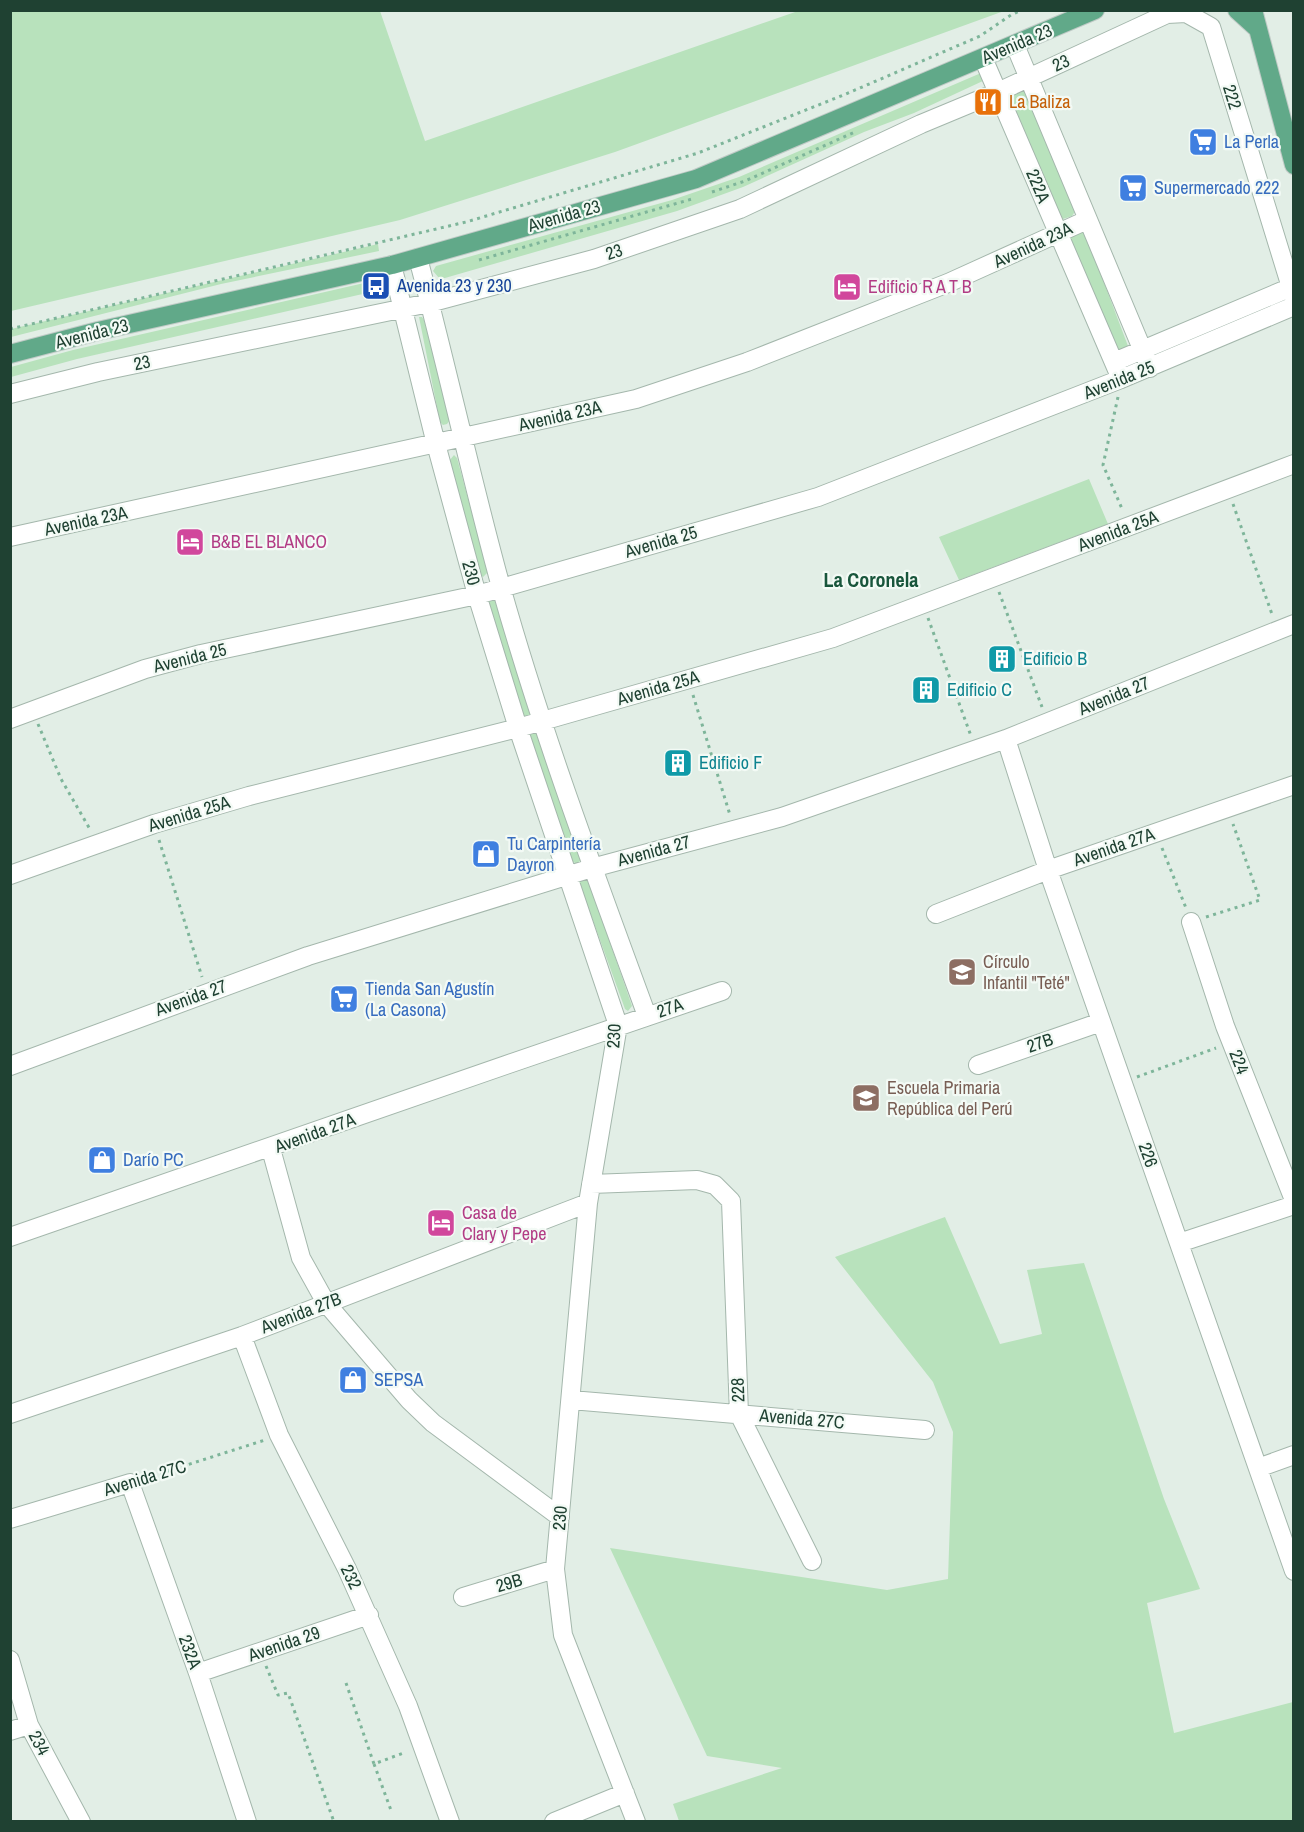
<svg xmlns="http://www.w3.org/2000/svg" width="1304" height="1832" viewBox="0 0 1304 1832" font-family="'Archivo Narrow',sans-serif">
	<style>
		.green { fill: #b8e2bc }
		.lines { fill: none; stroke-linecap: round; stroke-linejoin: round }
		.minor-casing { stroke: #a4b7ac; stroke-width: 20 }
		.major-casing { stroke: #c0cac6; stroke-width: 20 }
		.path { stroke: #7eb59a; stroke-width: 3; stroke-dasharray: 3 4.5; stroke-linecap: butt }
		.minor { stroke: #fff; stroke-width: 18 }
		.major { stroke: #61a989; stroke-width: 18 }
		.labels { text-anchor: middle; stroke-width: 4.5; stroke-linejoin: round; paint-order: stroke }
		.street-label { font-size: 18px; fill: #1f4132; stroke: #f3faf5 }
		.food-label { font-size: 18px; fill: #c56008; stroke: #f3faf5; text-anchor: start }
		.shop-label { font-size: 18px; fill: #366cbe; stroke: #f3faf5; text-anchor: start }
		.transit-label { font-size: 18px; fill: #164399; stroke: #f3faf5; text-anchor: start }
		.hotel-label { font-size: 18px; fill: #b23c85; stroke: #f3faf5; text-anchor: start }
		.culture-label { font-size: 18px; fill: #0d838f; stroke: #f3faf5; text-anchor: start }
		.education-label { font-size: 18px; fill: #785e54; stroke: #f3faf5; text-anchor: start }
		.neighbourhood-label { font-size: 20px; font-weight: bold; fill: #19563c; stroke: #f3faf5 }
	</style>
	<rect width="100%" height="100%" fill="#e2eee6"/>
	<path class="green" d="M10,11H380L425,141L798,11H1004L615,152L400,220L11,311Z
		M981,73L985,80L914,113L864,132L743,187L677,211L445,278H439L433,271L436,266L672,200L739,177Z
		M1023,86L1076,210L1072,216L1063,219L1059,216L1009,96Z
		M1080,231L1086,235L1128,346L1126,351L1116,352L1069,238L1073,232Z
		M378,244L379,251L221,284L11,337V329Z
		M386,278L389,288L77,359L11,377V367L73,350Z
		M419,317H422L424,320L450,420L447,424L443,425L440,422Z
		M454,455L457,458L488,572L483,577L481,575L449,461Z
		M1089,479L1108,524L959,580L939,537Z
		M491,598L495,601L530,715L529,719H524L485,602Z
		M536,732L582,859L577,864L573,862L529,734Z
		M581,878L588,879L632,1006L628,1011L625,1009L579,882Z
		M945,1217L1000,1344L1042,1334L1027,1270L1084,1263L1164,1499L1200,1589L1147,1603L1174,1733L1293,1702V1821H679L673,1804L782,1768L707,1756L610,1548L887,1590L948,1579L953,1432L933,1382L835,1257Z"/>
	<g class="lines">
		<g class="minor-casing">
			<path id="minor" d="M1015,45L1150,368
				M983,58L1121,379
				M418,258C447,367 471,478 501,587C542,733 595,874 647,1016
				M392,265L436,444L477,595L518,728L618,1025L588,1203L555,1569L563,1635L636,1822
				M1114,362L1294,286
				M10,394L98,372L429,303L594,259L740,209L921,124L998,92L1167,14L1186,13L1211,27L1294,297
				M10,537L636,399L747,362L948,283L1087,220
				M10,719L145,669L201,654L477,595L818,497L1121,379L1294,306
				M1006,739L1048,870L1294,1571
				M10,875L154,824L249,796L518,728L833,638L1294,464
				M936,914L1048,870L1294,785
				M1191,922L1225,1026L1294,1200
				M978,1065L1101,1022
				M10,1066L308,956L592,868L782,817L1006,739L1294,624
				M271,1149L301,1258L326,1303L409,1400L433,1423L560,1517
				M591,1184L697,1180L715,1185L731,1201L739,1414L812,1561
				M10,1237C248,1156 484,1071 722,991
				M1179,1243L1294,1205
				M242,1336L279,1435L347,1569L408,1706L450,1822
				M571,1400L925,1430
				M10,1414L242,1336L588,1203
				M1258,1468L1294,1455
				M10,1519L130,1483L198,1673L247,1822
				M463,1597L555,1569
				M10,1660L29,1725L81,1822
				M198,1673L369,1615
				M10,1731L29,1725
				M554,1822L625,1793"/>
		</g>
		<g class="major-casing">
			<path id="major" d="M1237,10L1258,29
				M1253,10L1294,165
				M10,354L98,331L392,265L696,179L1095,10"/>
		</g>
		<path class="path" d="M712,192L745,181L855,132
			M479,260L692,199
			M10,329L466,222L698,153L846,94L980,36L1011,15L1022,10
			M1118,397L1103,465L1123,511
			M1233,504L1273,617
			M999,592L1042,707
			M928,618L971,736
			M693,695L730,815
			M38,724L61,779L91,831
			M159,840L202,977
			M1162,848L1186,908
			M1206,917L1260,900L1233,824
			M1137,1077L1216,1048
			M146,1478L265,1440
			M266,1666L278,1695L288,1693L334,1822
			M346,1683L374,1764L406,1752
			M374,1764L392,1813"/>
		<use href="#minor" class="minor"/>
		<use href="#major" class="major"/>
	</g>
	<defs>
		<g id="restaurant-square" transform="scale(1.5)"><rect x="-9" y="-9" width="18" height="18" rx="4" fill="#e8710a" stroke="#f3faf5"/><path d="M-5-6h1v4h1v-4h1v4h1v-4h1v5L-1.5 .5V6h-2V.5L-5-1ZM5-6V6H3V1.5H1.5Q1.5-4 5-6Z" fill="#fff"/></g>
		<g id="supermarket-square" transform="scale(1.5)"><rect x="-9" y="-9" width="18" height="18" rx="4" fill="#3f7fe0" stroke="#f3faf5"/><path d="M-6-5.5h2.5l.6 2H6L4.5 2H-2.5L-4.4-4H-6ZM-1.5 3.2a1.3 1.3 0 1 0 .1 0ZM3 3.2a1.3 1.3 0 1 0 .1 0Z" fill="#fff"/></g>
		<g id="bus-square" transform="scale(1.5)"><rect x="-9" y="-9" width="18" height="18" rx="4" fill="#1a4fb4" stroke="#f3faf5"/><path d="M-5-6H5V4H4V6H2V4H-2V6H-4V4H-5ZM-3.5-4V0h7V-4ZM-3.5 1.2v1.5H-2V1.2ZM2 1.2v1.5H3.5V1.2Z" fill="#fff"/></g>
		<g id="hotel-square" transform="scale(1.5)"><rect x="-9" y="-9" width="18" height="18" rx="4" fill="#d1479c" stroke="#f3faf5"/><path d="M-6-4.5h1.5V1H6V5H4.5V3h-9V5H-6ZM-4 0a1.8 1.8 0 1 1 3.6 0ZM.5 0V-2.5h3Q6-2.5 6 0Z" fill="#fff"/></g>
		<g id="building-square" transform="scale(1.5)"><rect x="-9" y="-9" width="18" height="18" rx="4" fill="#0f9aa8" stroke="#f3faf5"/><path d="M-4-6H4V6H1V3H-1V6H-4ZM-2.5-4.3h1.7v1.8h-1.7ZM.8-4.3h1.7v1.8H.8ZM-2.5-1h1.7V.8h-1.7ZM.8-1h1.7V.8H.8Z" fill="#fff"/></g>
		<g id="shop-square" transform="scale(1.5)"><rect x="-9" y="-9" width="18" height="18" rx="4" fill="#3f7fe0" stroke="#f3faf5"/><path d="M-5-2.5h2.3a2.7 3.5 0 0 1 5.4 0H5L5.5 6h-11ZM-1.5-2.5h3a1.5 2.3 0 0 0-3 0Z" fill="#fff"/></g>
		<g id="school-square" transform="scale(1.5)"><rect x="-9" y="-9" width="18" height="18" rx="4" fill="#8d6e63" stroke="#f3faf5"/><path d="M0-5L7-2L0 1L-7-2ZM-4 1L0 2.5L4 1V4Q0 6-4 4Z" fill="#fff"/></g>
	</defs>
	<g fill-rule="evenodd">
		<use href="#restaurant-square" x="988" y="102"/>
		<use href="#supermarket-square" x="1203" y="142"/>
		<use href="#supermarket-square" x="1133" y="188"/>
		<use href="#bus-square" x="376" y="286"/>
		<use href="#hotel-square" x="847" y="287"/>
		<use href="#hotel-square" x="190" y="542"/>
		<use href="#building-square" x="1002" y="659"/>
		<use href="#building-square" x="926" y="690"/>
		<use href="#building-square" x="678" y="763"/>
		<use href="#shop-square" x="486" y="854"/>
		<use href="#school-square" x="962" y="972"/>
		<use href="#supermarket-square" x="344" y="999"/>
		<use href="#school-square" x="866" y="1098"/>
		<use href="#shop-square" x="102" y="1160"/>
		<use href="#hotel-square" x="441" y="1223"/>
		<use href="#shop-square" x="353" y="1380"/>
	</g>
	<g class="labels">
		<g class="street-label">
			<text transform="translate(1017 44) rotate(-23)" y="6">Avenida 23</text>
			<text transform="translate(1061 63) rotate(-25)" y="6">23</text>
			<text transform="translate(1232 97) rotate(73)" y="6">222</text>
			<text transform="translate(1038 186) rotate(67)" y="6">222A</text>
			<text transform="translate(564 216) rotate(-16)" y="6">Avenida 23</text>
			<text transform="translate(1033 245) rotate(-25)" y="6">Avenida 23A</text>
			<text transform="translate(614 252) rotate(-19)" y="6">23</text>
			<text transform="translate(92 334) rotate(-14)" y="6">Avenida 23</text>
			<text transform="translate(142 363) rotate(-12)" y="6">23</text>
			<text transform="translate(1119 380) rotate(-22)" y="6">Avenida 25</text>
			<text transform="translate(560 416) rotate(-13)" y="6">Avenida 23A</text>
			<text transform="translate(86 521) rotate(-12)" y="6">Avenida 23A</text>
			<text transform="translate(1118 531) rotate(-21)" y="6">Avenida 25A</text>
			<text transform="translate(661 542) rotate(-16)" y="6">Avenida 25</text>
			<text transform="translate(471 573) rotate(75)" y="6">230</text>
			<text transform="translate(190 658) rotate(-14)" y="6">Avenida 25</text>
			<text transform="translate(658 688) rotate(-16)" y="6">Avenida 25A</text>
			<text transform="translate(1114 696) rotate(-22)" y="6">Avenida 27</text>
			<text transform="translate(189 814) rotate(-17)" y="6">Avenida 25A</text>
			<text transform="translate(1114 847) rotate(-19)" y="6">Avenida 27A</text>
			<text transform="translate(654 851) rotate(-15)" y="6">Avenida 27</text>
			<text transform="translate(191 998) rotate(-20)" y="6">Avenida 27</text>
			<text transform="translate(670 1008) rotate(-19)" y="6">27A</text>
			<text transform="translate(614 1036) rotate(-87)" y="6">230</text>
			<text transform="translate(1040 1043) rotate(-19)" y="6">27B</text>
			<text transform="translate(1239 1062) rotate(69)" y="6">224</text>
			<text transform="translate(315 1133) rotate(-20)" y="6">Avenida 27A</text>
			<text transform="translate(1148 1155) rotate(71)" y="6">226</text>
			<text transform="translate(301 1313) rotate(-21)" y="6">Avenida 27B</text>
			<text transform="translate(738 1390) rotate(-92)" y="6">228</text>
			<text transform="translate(802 1419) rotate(5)" y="6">Avenida 27C</text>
			<text transform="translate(145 1478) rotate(-17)" y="6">Avenida 27C</text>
			<text transform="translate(560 1518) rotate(-85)" y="6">230</text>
			<text transform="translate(351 1577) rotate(64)" y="6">232</text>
			<text transform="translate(509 1583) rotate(-17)" y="6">29B</text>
			<text transform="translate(284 1644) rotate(-19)" y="6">Avenida 29</text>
			<text transform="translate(190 1652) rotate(70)" y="6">232A</text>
			<text transform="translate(39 1743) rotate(62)" y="6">234</text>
		</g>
		<g class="food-label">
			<text x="1009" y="108">La Baliza</text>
		</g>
		<g class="shop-label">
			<text x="1224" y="148">La Perla</text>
			<text x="1154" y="194">Supermercado 222</text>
			<text x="507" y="850">Tu Carpintería<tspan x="507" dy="21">Dayron</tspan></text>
			<text x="365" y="995">Tienda San Agustín<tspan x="365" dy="21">(La Casona)</tspan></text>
			<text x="123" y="1166">Darío PC</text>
			<text x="374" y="1386">SEPSA</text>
		</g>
		<g class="transit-label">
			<text x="397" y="292">Avenida 23 y 230</text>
		</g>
		<g class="hotel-label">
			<text x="868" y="293">Edificio R A T B</text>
			<text x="211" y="548">B&amp;B EL BLANCO</text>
			<text x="462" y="1219">Casa de<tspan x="462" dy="21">Clary y Pepe</tspan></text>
		</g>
		<g class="culture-label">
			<text x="1023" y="665">Edificio B</text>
			<text x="947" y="696">Edificio C</text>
			<text x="699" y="769">Edificio F</text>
		</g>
		<g class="education-label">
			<text x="983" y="968">Círculo<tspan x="983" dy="21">Infantil "Teté"</tspan></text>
			<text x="887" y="1094">Escuela Primaria<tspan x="887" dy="21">República del Perú</tspan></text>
		</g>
		<g class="neighbourhood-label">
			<text x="871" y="587">La Coronela</text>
		</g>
	</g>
	<rect width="1304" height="1832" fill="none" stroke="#1f4132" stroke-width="24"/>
</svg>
